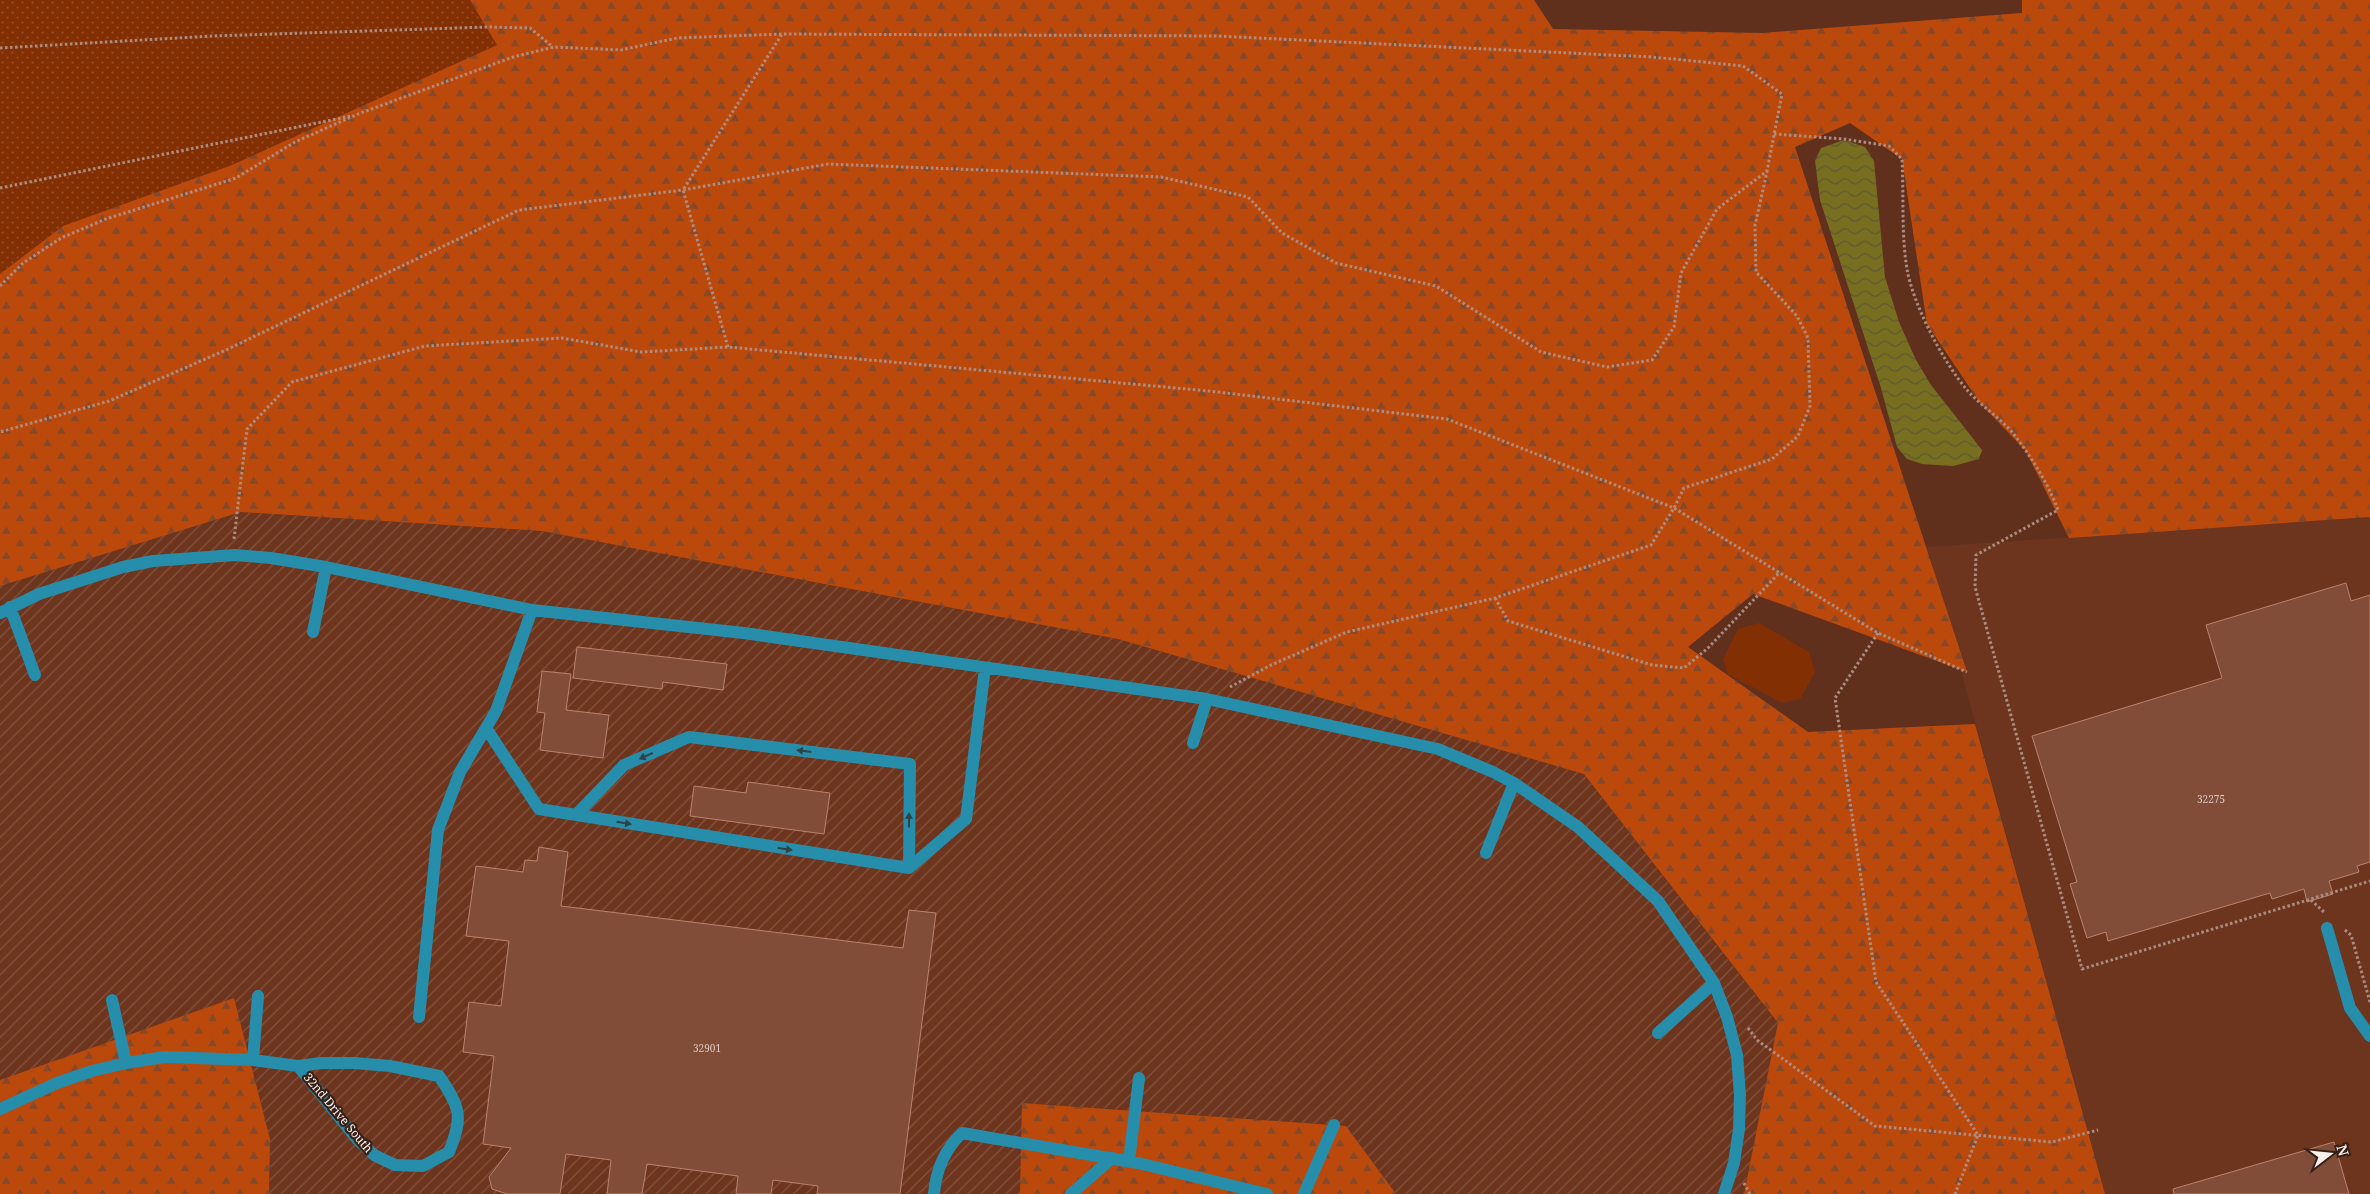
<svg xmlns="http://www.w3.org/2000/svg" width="2370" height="1194" viewBox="0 0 2370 1194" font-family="'Noto Serif',serif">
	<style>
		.built { fill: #6d351e }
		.industrial { fill: url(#industrial-furrows) }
		.grass { fill: url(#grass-dots) }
		.forest { fill: url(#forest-firs) }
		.pitch { fill: #822f04 }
		.water { fill: url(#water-waves) }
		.building { fill: #814d39; stroke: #bc836d }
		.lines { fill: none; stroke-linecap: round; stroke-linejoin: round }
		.path { stroke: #ad8d82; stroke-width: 3; stroke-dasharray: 2.5 2.5; stroke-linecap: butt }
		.minor { stroke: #268dab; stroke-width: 12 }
		.oneway { fill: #324143 }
		.labels { text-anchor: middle; stroke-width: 4.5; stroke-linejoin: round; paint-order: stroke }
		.number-label { font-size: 10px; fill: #dec7bf }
		.street-label { font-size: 12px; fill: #fdf0ec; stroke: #372017 }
	</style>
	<defs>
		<pattern id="industrial-furrows" width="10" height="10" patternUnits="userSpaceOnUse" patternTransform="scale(1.25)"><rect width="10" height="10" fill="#6d351e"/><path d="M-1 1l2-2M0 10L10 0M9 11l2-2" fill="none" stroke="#83533f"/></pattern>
		<pattern id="grass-dots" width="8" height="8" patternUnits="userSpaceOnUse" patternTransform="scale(1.25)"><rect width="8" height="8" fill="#822f04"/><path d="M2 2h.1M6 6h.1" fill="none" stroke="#954d29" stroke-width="1.8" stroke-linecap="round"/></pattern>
		<pattern id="forest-firs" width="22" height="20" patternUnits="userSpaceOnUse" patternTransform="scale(1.25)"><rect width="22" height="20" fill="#bc490c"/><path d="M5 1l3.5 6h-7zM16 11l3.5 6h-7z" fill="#84482a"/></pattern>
		<pattern id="water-waves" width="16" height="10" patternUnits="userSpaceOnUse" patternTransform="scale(1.25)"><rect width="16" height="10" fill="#776e20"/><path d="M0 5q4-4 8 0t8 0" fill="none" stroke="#5f5935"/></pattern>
	</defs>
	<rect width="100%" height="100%" fill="#61301d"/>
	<path class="built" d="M2370,517V1194H2105L1927,547Z"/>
	<path class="industrial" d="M241,512L542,531L1118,639L1584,774L1778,1024L1744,1194H1396L1346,1126L1023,1103L1020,1194H269L270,1139L234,998L0,1080V586Z"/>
	<path class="grass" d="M0,0H470L497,45L232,165L63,226L0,274Z"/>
	<path class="forest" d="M470,0H1534L1553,29L1762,33L2022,13V0H2370V517L2069,538L2026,451L1980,403L1927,324L1902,159L1850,123L1795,147L1967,672L1753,594L1688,647L1808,732L1975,724L2105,1194H1744L1778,1023L1584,774L1118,639L542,531L241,512L0,586V274L63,226L232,165L497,45Z
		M234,998L270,1139L269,1194H0V1080Z
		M1022,1103L1346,1126L1396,1194H1020Z"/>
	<path class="pitch" d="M1759,623L1809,652L1815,672L1800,699L1782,703L1728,674L1723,659L1738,629Z"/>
	<path class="water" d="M1844,140L1865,147L1874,161L1885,277L1899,322L1916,360L1931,385L1982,450L1979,459L1953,466L1922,464L1907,459L1897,447L1881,388L1820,200L1815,161L1821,148Z"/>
	<path class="building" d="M2346,583L2351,601L2370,595V862L2357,866L2359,872L2329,881L2333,894L2307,902L2304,889L2272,899L2270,893L2108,941L2106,932L2087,938L2070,884L2077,882L2032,736L2222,678L2206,625Z
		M577,647L727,664L723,690L663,682L662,689L573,678Z
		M542,671L571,674L566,710L609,715L603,758L540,750L545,713L537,712Z
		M748,782L830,793L824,834L690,816L694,786L746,793Z
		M539,847L568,852L561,906L903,948L909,910L936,913L900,1194H817L818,1186L773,1180L771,1194H736L738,1176L647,1164L642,1194H607L611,1160L566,1154L560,1194H507L492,1189L489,1177L511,1148L483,1144L494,1056L463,1052L469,1002L501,1006L509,941L466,936L476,866L523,872L525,860L537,861Z
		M2334,1142L2349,1194H2174L2173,1189Z"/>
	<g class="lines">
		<path class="path" d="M0,48L213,36L488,27L530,28L553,47
			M1774,134L1844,139L1889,146L1902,159C1904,195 1901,233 1907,269C1913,305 1944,363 1967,390C1981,406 1999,417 2012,432C2030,455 2048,483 2058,510L1976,555L1975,587L2082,969L2370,881
			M0,188L351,116
			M0,286L23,263L61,238L106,219L236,178L295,142L358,114L513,57L554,47L621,50L677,38L782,34L1217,36L1652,57L1743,66L1782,94L1767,171L1717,209L1681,273L1674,327L1652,360L1607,367L1541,352L1436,286L1336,263L1282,233L1248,197L1161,177L828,164L683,190L519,210L228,349L109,401L0,432
			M728,347L683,190L782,34
			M234,539L247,429L292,382L425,346L562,338L641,352L728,347L1209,391L1447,419L1674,508L1878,633L1967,672
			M1495,598L1508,621L1652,665L1684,668L1708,648L1779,573
			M1878,633L1835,698L1876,982L1978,1135L1955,1194
			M1230,687L1273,664L1347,632L1495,598L1651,545L1674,508L1684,488L1772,459L1798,436L1810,406L1808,338L1797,316L1756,272L1755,225L1767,172
			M2311,900L2325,913
			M2345,930L2351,935L2370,1002
			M1748,1028L1757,1040L1875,1126L2052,1142L2098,1130
			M1744,1183L1750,1194"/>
		<path class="minor" d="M10,607L35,675
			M0,613L39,594L123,567L153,561L235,555L271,558L326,567L532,610L744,633L1207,699L1438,749L1493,772L1514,783L1578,827L1658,901L1714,983L1727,1017L1737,1055L1740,1095L1739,1129L1734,1163L1724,1194
			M313,632L326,567
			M486,728L539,809L909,868L966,819L985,668
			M1193,743L1207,699
			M576,815L624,765L689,737L910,764L909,868
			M1486,853L1514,783
			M2327,928L2350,1008L2370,1036
			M112,1000L126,1063
			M419,1017L438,830L460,772L496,711L532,610
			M1658,1033L1714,983
			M253,1060L258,996
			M0,1109L57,1083L92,1071L126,1063L165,1057L253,1060L298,1066L321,1063H354L390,1066L439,1076C461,1108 463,1117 449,1152L423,1166L395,1165L374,1155L357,1139L298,1066
			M1129,1161L1139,1078
			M934,1194C936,1170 944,1150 962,1133L1138,1163L1267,1194
			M1071,1194L1112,1158
			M1304,1194L1334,1125"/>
	</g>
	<defs><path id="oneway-solid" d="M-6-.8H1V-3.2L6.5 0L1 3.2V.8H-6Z" transform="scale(1.25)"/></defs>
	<g class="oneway">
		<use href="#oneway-solid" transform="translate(804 751) rotate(-173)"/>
		<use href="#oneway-solid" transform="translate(646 756) rotate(156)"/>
		<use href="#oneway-solid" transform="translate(909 820) rotate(-90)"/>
		<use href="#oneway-solid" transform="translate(624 823) rotate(9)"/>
		<use href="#oneway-solid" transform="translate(785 849) rotate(9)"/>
	</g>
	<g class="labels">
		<g class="number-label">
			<text x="2211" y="803">32275</text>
			<text x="707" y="1052">32901</text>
		</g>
		<g class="street-label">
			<text transform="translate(338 1113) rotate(50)" y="4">32nd Drive South</text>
		</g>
	</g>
	<g transform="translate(2330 1154) rotate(74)" stroke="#372017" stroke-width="4" paint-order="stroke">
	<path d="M0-4L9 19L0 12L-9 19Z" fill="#fdf0ec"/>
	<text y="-8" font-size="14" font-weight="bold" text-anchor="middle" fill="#fdf0ec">N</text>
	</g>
</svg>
